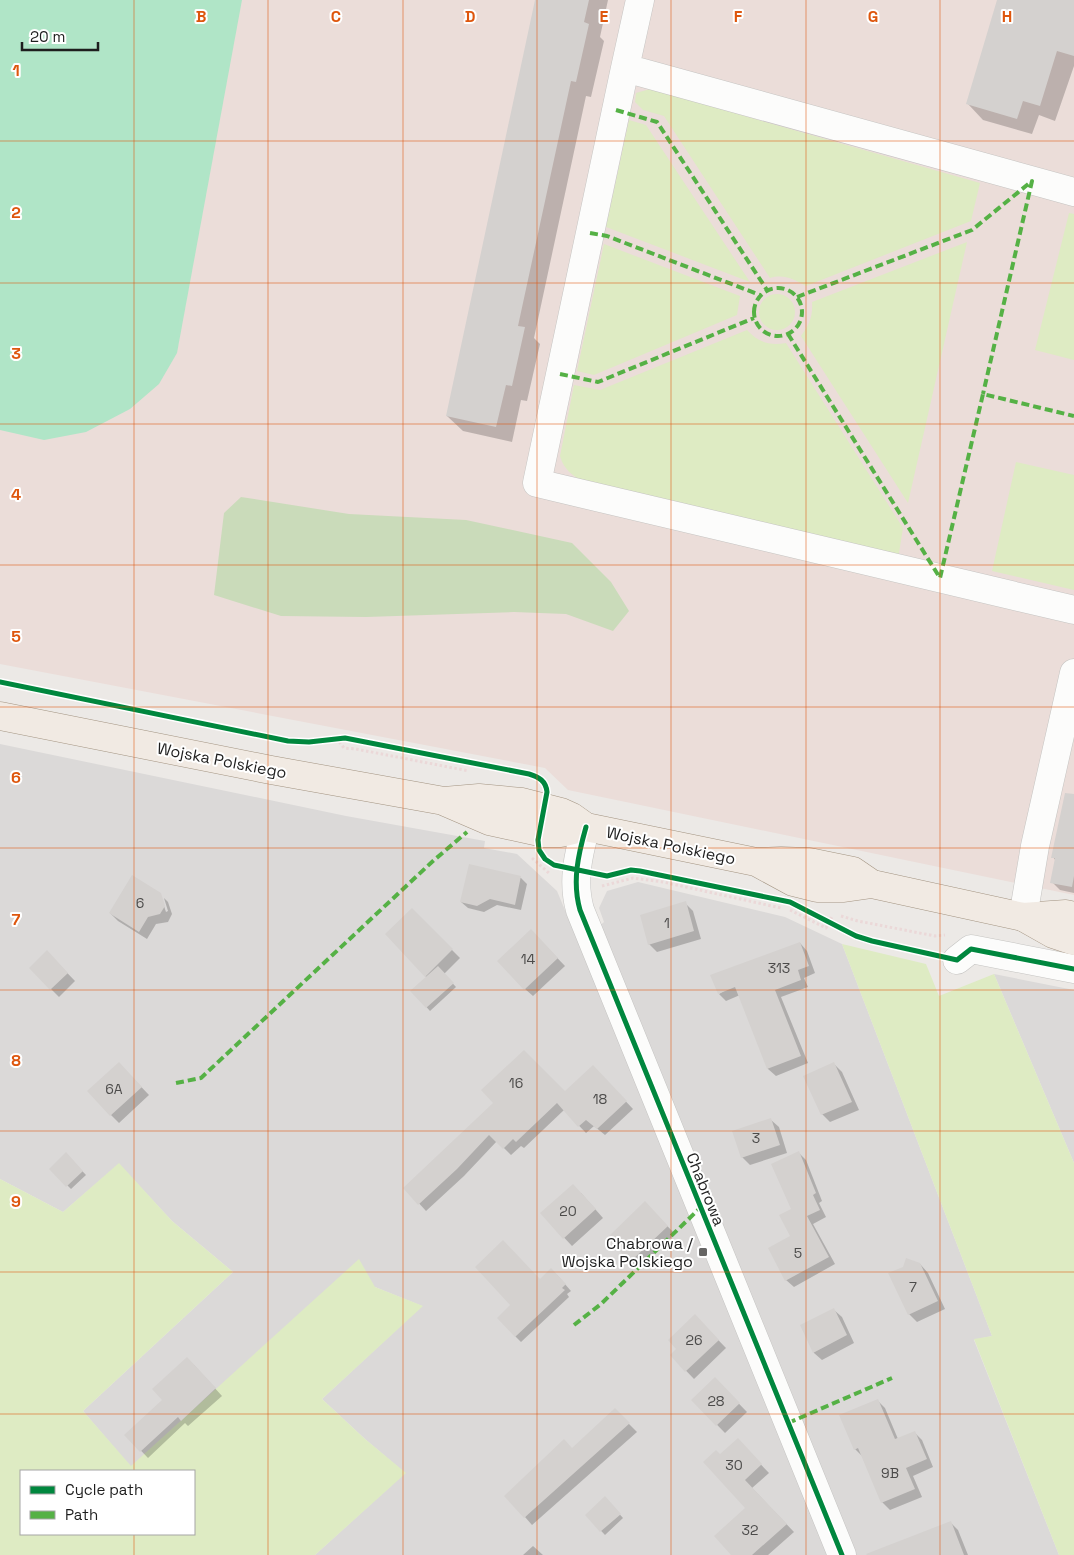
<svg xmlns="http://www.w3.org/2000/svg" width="1074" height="1555" viewBox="0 0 1074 1555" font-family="'Space Grotesk',sans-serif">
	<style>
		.residential { fill: #dbd9d8 }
		.military { fill: #ebddd9 }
		.grass { fill: #deebc3; fill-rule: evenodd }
		.forest { fill: #cadbba }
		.pitch { fill: #b0e5c7 }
		.shadow { fill: #0003 }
		.building { fill: #d4d1cf }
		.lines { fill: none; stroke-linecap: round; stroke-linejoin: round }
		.minor-casing { stroke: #c5c4c2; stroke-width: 29 }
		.major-casing { stroke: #a39482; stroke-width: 29 }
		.path { stroke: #ebd8d8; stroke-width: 3; stroke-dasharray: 2.5 2.5; stroke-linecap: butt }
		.minor { stroke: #fcfcfb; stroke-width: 28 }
		.major { stroke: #f1eae3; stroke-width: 28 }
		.quiet { stroke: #55b145; stroke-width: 4; stroke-dasharray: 8 4; stroke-linecap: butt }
		.cycleway-casing { stroke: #fff; stroke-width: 8 }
		.cycleway { stroke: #00873e; stroke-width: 5 }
		.grid { fill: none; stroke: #de560d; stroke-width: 1; stroke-opacity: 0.55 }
		.poi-dot { fill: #666564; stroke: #fff; stroke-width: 2 }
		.labels { text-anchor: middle; stroke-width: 4; stroke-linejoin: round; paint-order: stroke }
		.number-label { font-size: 14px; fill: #4c4b4a }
		.street-label { font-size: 16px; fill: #1e1e1e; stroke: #fff }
		.poi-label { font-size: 16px; fill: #1e1e1e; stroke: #fff; text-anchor: end }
		.grid-label { font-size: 16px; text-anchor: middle; font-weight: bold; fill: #de560d; stroke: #fff; stroke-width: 4; stroke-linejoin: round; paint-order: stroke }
	</style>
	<rect width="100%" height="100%" fill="#ece9e6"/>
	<path class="residential" d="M0,744L346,816L485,841L484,848L517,854L557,891L579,944L604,922L599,908L607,891L638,882L785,917L842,944L992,1336L974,1340L1059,1555H315L405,1473L365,1439L322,1399L422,1306L375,1287L181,1421L131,1467L83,1411L233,1272L172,1221L119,1164L63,1212L0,1179Z
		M994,974L1074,990V1163Z"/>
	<path class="military" d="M0,0H1074V895L568,790L545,768L0,664Z"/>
	<path class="grass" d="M650,89L980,183L971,221L806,286C793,279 784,274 770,278L664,116L643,110L635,102L636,93Z
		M629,120L646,125L750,282L606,227Z
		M1069,213L1074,214V360L1035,350Z
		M967,242L908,503L801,336C809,325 813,317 812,302Z
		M604,244L740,296L737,315L594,375L577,371Z
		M759 312a18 18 0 1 1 36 0a18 18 0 1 1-36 0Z
		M747,330C758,342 769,346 786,343L903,528L898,559L585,483C573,476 564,470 560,456L574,385L600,390Z
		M1016,462L1074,475V590L992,571Z
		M842,944L926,964L939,996L994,974L1074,1163V1555H1059L974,1339L992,1336Z
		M119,1163L172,1221L233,1272L83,1411L131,1466L359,1259L375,1287L423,1306L322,1399L365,1439L406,1473L315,1555H0V1179L63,1212ZM21,1471H194V1534H21Z"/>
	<path class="forest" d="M241,497L349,514L466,520L572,543L611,582L629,611L613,631L566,614L514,612L366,617L281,616L214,595L224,513Z"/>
	<path class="pitch" d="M0,0H242L177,353L159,384L130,409L86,432L44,440L0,430Z"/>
	<path class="shadow" d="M537,0H608L600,37L604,41L591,97L586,96L534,338L540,344L527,401L521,400L512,442L463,431L447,416Z
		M998,0H1074V66L1055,121L1039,115L1032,134L983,120L968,104Z
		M1074,834V893L1060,890L1052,882L1056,861L1053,857Z
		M470,865L521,878L527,884L521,910L497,905L484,912L468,908L461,902Z
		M160,894L166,912L168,911L164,898L168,902L172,914L168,922L156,924L147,939L118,921L110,913Z
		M685,903L693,911L701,939L657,952L649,944Z
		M412,910L460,958L444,974L456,987L430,1011L412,991L427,978L387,934Z
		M539,939L565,966L533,996L525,989Z
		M800,943L807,951L815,973L804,978L808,987L781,997L808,1063L776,1076L768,1069L740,995L726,1001L719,994Z
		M47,952L75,981L59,997L30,968Z
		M834,1064L842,1072L859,1110L830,1122L822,1114Z
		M126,1071L149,1095L119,1123L111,1115Z
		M600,1074L633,1109L605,1135L594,1126L586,1133L564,1110L524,1148L521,1146L511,1155L497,1141L464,1176L426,1211L405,1188L495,1103L565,1093Z
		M771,1120L779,1127L787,1153L750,1165L742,1157Z
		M799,1153L806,1160L822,1201L819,1203L826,1217L813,1224L835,1264L794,1287L786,1280Z
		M66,1154L86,1175L71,1189L51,1169Z
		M581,1193L603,1218L572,1246L542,1214Z
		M645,1203L675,1234L639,1269L609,1238Z
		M920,1264L928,1273L945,1309L917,1322L909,1314Z
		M557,1275L571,1291L567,1294L569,1297L521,1342L515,1336Z
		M834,1310L842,1317L854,1343L822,1360L814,1353L802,1326Z
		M695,1316L726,1348L694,1379L671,1355L678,1349Z
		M194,1365L222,1396L188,1426L185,1423L148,1458L126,1435L163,1400Z
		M715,1379L747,1412L725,1433L693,1400Z
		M878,1401L885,1408L898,1439L915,1433L922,1440L933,1467L913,1476L922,1497L890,1510L882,1502L862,1456L855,1449Z
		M615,1410L637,1432L532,1525L525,1517L572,1449Z
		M745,1448L769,1473L752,1488L794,1532L768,1555H733L747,1508L720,1456Z
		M605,1498L623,1518L605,1535L587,1516Z
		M950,1522L958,1530L968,1555H907Z
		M533,1546L543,1555H523Z"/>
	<path class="building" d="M535,0H589L584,22L589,24L576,82L571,81L518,326L525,327L512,386L506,385L496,427L446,416Z
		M997,0H1074V56L1057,51L1040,106L1023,101L1017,119L966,104Z
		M1065,793L1074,794V876L1072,887L1050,883L1055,858H1051Z
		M469,864L521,876L515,905L490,899L477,906L460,902Z
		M132,875L161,893L165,906L160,914L148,917L139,932L109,913Z
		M686,901L694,931L648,945L640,915Z
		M412,908L453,949L425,977L385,934Z
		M531,929L558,958L524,990L497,961Z
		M800,942L809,966L798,970L801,980L775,990L801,1056L767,1069L735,987L718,994L710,975Z
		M47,950L68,973L50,990L29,968Z
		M438,966L454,983L426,1008L410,991Z
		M524,1050L565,1091L593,1065L627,1101L597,1129L586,1120L578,1127L557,1103L516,1142L513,1139L503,1149L489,1135L457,1169L418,1205L403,1188L493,1103L481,1090Z
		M119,1062L142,1087L110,1116L87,1091Z
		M834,1062L852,1102L821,1115L803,1076Z
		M771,1118L780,1145L741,1158L732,1131Z
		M799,1151L816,1193L813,1195L820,1210L807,1216L829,1257L785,1281L768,1248L790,1236L779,1215L791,1209L771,1164Z
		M66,1152L83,1171L66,1187L49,1169Z
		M573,1184L596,1209L563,1239L540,1213Z
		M645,1201L668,1226L630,1262L607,1238Z
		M503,1240L540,1279L551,1268L566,1284L562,1288L565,1290L515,1337L497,1318L510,1305L475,1267Z
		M906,1258L920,1263L938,1301L908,1315L888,1273L903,1267Z
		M834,1308L847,1335L813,1353L800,1325Z
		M695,1314L719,1340L685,1372L670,1355L676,1349L668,1340Z
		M187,1357L216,1388L181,1421L178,1417L140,1452L124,1435L162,1400L152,1389Z
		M715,1377L740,1403L716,1426L691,1400Z
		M878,1399L895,1439L915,1431L927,1459L906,1468L915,1489L881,1503L858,1448L854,1450L839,1415Z
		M615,1408L630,1423L524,1518L504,1496L564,1439L572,1448Z
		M738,1438L762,1464L745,1480L787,1524L752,1555H731L714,1536L745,1508L703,1462L716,1450L720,1454Z
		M605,1496L621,1514L600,1532L585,1515Z
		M951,1521L964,1555H867L866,1554Z"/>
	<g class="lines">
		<g class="minor-casing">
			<path id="minor" d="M640,0L625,68L1074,192
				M625,68L537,483L1074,610
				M586,827C578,855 572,882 580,910L842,1555
				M1023,917L1035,846L1074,673
				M957,960L971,949L1074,969"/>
		</g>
		<g class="major-casing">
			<path id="major" d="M0,716L271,770L444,801L479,798L522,802L561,812L572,817L586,827
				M445,802L489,821L544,833H561L586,827L756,862L781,861L809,862L853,871L872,884
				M758,863L793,882L817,888H844L872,884L1023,917L1066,914L1074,916
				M1023,917L1053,934L1074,941"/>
		</g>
		<path class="path" d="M336,738L344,748L356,749L469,771
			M532,858L550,874
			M602,886L633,878L663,882L781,908
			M790,910L826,928L833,915
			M841,916L858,921L935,936L945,935"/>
		<use href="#minor" class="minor"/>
		<use href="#major" class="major"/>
		<path class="quiet" d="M616,110L657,122L767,290
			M590,233L607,236L760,295
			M754 312a24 24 0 1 1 48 0a24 24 0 1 1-48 0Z
			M797,297L972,230L1032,181L983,394
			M788,334L940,578L983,394L1074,416
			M560,374L598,382L754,318
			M176,1083L201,1078L433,861L467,832
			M574,1325L601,1304L700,1208
			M788,1423L892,1378"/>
		<g class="cycleway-casing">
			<path id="cycleway" d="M0,682L288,741L309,742L345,738L529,774C539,777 546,781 547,792L538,840L539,850L545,859L554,865L607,876L631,870L640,871L790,902L856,936L872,941L957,960L971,949L1074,969
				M586,827C578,855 572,882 580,910L842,1555"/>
		</g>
		<use href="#cycleway" class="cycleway"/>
	</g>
	<path class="grid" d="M134,0V1471M268,0V1555M403,0V1555M537,0V1555M671,0V1555M806,0V1555M940,0V1555M0,141H1074M0,283H1074M0,424H1074M0,565H1074M0,707H1074M0,848H1074M0,990H1074M0,1131H1074M0,1272H1074M0,1414H1074M134,1534V1555"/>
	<rect class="poi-dot" x="698" y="1247" width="10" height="10" rx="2.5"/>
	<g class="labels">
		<g class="number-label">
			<text x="140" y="908">6</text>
			<text x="667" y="928">1</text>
			<text x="528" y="964">14</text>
			<text x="779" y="973">313</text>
			<text x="516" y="1088">16</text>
			<text x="114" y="1094">6A</text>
			<text x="600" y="1104">18</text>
			<text x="756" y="1143">3</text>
			<text x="568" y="1216">20</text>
			<text x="798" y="1258">5</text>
			<text x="913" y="1292">7</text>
			<text x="694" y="1345">26</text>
			<text x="716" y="1406">28</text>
			<text x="734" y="1470">30</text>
			<text x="890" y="1478">9B</text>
			<text x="750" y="1535">32</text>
		</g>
		<g class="street-label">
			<text transform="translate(222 760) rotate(11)" y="6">Wojska Polskiego</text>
			<text transform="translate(671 845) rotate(12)" y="6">Wojska Polskiego</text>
			<text transform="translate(706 1189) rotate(68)" y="6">Chabrowa</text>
		</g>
		<g class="poi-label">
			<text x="693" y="1249">Chabrowa /<tspan x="693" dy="18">Wojska Polskiego</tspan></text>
		</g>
	</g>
	<g class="grid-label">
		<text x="201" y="22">B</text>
		<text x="336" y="22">C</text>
		<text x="470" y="22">D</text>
		<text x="604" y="22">E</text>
		<text x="738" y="22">F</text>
		<text x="873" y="22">G</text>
		<text x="1007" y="22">H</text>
		<text x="16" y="76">1</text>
		<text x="16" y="218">2</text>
		<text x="16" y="359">3</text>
		<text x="16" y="500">4</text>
		<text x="16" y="642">5</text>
		<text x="16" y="783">6</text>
		<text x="16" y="925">7</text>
		<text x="16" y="1066">8</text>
		<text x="16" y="1207">9</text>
	</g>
	<rect x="20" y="1470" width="175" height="65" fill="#ffffff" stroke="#a5a5a5"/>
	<rect x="30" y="1486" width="25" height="8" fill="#00873e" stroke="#a5a5a5"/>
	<text x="65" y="1495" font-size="15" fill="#1e1e1e">Cycle path</text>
	<rect x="30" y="1511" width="25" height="8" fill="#55b145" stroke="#a5a5a5"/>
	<text x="65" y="1520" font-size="15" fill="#1e1e1e">Path</text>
	<path d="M22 42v8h76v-8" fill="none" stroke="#1e1e1e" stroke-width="2.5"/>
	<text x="30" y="42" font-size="15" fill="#1e1e1e" stroke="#ffffff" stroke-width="4" paint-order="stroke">20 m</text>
</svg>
